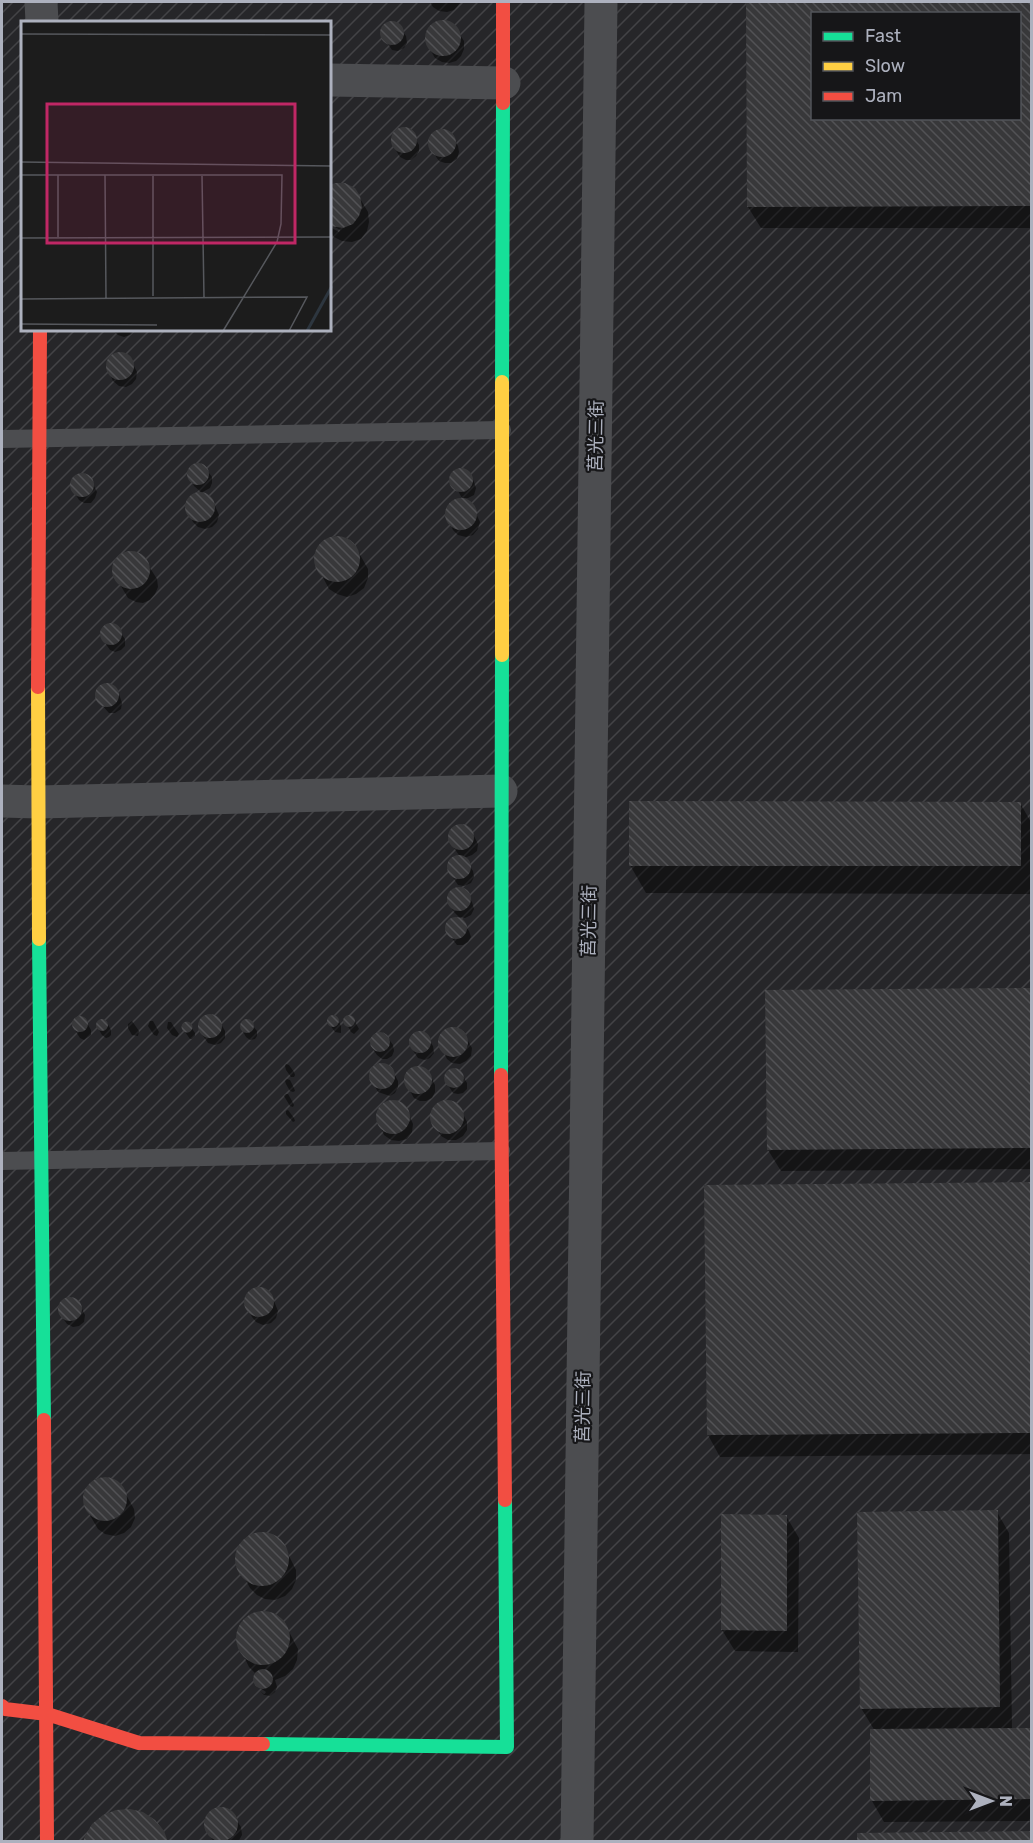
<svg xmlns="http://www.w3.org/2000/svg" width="1033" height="1843" viewBox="0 0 1033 1843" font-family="Rubik,'Noto Sans TC',sans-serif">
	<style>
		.industrial { fill: url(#industrial-furrows); fill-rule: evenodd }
		.shadow { fill: #0007; fill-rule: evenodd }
		.building { fill: url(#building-back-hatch); fill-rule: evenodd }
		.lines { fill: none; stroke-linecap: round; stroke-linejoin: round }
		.lane { stroke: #4c4d50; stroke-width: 18 }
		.street { stroke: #4c4d50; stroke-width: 33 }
		.fast { stroke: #16e098; stroke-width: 14 }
		.slow { stroke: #ffcf43; stroke-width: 14 }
		.jam { stroke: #f24e42; stroke-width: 14 }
		.labels { text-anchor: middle; stroke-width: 4.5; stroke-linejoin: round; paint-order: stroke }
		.street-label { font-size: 18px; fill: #adb1be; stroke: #161618 }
		.inset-river { fill: none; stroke: #2d363f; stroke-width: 3 }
		.inset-road { fill: none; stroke: #56585d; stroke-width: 1.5 }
		.view { fill: #c02765; fill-opacity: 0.15; stroke: #c02765; stroke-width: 3 }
		.inset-edge { fill: none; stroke: #adb1be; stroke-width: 3 }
	</style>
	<defs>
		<pattern id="industrial-furrows" width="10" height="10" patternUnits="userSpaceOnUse" patternTransform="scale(1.5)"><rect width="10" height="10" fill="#262629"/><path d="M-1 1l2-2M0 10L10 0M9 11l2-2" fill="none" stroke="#434346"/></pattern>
		<pattern id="building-back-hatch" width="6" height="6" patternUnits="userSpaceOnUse" patternTransform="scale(1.5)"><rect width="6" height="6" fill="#38383a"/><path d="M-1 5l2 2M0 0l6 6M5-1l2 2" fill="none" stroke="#525255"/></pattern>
	</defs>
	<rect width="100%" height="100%" fill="#1c1c1c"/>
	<path class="industrial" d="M2,2H1031V1841H2ZM812,14H1020V118H812ZM22,22H330V330H22Z"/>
	<path class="shadow" d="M430,2H461L454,10L447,12L439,11L433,7Z
		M748,2H1032V228H761L748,207ZM812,14H1020V118H812Z
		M442,22L449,23L455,27L464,41V49L461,56L456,61L449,63L442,62L435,58L427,44L426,36L429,29L434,24Z
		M391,23L397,24L406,36L407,43L404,48L398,51L392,50L383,37L382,31L385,25Z
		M400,129H406L411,132L419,145V151L416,156L411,160H406L400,157L392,144V138L395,132Z
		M443,130L450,133L458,146L459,152L457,159L451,163H445L439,161L430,148L429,141L432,135L437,131Z
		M330,186L359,197L368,212L369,222L367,231L361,239L352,242L342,241L334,237L330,231V227L339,232L340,230L330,224Z
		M113,330H135L130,335L124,337L118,335Z
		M118,352L124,354L130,358L137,372L136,379L132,384L126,387L119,386L113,381L107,367L108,360L112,355Z
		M197,464L203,465L212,477V483L210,488L201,493L207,494L212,499L219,515L217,522L212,527L205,529L198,527L193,522L186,507L188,500L193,495L201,492L194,486L190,478L189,472L192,467Z
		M458,470H465L470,474L474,482L476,488L474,495L468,498H462L454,484L452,485L450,479L453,473Z
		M78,475H84L90,478L97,492L95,498L91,503H84L79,500L74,492L71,486L73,479Z
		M460,500L467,501L473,507L480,522L478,529L473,535L466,537L458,535L453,530L446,515L448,508L453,502Z
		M336,536L346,538L354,544L368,569V578L364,588L356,594L347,597L337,594L329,589L316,564L315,554L320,545L327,539Z
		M129,553H136L143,557L157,579L158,587L155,594L150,600L143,603L136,602L128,598L115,576L114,569L117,561L122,556Z
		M111,624L116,627L125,639V646L121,650L115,652L110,650L101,637V631L105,626Z
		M104,685H110L116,689L120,697L122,703L121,709L115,713H109L99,702L97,695L99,689Z
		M1020,803L1032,824V894L646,893L630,865Z
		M461,825L466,826L471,830L478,844L477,851L472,855L464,858L473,871L474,877L471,883L464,886L458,885L454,879L449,872L448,865L452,859L459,855L451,844L449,837L450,832L455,827Z
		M457,889L463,890L472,902L474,909L471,915L465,918L459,917L454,912L450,905L448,898L451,892Z
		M454,918L460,919L469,931L471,937L468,942L463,945H457L448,933L447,927L449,921Z
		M1032,990V1169L781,1171L768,1150Z
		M210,1015L217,1017L225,1031V1038L221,1043L215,1045L208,1043L199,1030L200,1023L204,1017Z
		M80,1017L84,1018L91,1030V1035L84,1040L80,1038L73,1027L75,1018Z
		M333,1017L337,1018L341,1026V1033L335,1032L330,1025L329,1021Z
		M349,1017L353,1018L359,1029L354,1034L351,1032L345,1021L346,1018Z
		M248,1020L257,1031V1036L255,1039L250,1040L246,1037L242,1030L241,1025L243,1021Z
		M100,1021H103L107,1023L111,1030V1035L109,1037L106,1038L102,1035L98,1028L97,1024Z
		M132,1021L139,1031L138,1036L132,1035L128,1028V1024Z
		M150,1021H153L159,1032L157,1036L154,1035L148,1026Z
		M168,1022H171L174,1027L179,1034L177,1037L172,1035L167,1028Z
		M185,1023H188L195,1033V1036L192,1039H190L183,1029Z
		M452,1029H459L464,1034L472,1048L471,1056L466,1061L460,1064L452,1063L447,1059L440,1044V1037L445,1031Z
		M419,1032L425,1034L433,1046L434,1053L430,1058L425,1060L418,1058L410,1046V1039L413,1034Z
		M378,1033L383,1034L388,1038L393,1045L394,1051L392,1056L387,1059H382L377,1055L372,1048L371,1042L373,1037Z
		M286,1064L289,1065L294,1072L295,1075L294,1077H291L286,1070L285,1066Z
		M380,1065H385L391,1068L398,1081V1087L395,1093L390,1096L378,1092L371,1079V1073L374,1068Z
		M415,1068H422L428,1071L435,1085V1092L432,1098L426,1101H420L414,1098L406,1084V1077L409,1071Z
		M454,1069L460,1071L467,1083V1089L463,1093L458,1094L453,1093L445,1080L446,1074L449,1070Z
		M287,1079L290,1080L294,1088L295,1091L293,1092L290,1091L286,1084L285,1081Z
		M286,1094H288L292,1101L294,1105L293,1107L290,1106L284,1096Z
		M392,1101L400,1103L406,1108L413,1124L412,1132L407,1139L399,1141L391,1140L384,1135L377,1119L378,1110L384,1104Z
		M444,1102H452L459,1106L467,1122V1130L463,1136L456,1140H448L441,1136L432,1121V1113L437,1106Z
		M288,1110L294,1118L295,1121L293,1122L286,1114V1111Z
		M1032,1183V1454L720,1457L708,1435L705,1187Z
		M260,1288L267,1291L272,1296L278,1311L276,1318L271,1323L263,1325L256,1322L252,1317L245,1302L248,1295L253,1290Z
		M65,1299H72L77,1302L82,1309L85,1315L84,1322L79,1326L73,1327L67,1324L62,1317L60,1310L61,1304Z
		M103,1477L113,1479L120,1484L134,1509L135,1518L131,1527L124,1533L115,1536L105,1534L98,1529L84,1505V1496L87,1487L94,1480Z
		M997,1512L1009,1533L1012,1729H1032V1821L884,1822L872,1801L875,1731L861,1708Z
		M786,1516L799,1538L798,1652L735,1651L722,1630Z
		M258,1534H268L277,1538L284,1546L296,1570V1580L292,1589L285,1596L275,1600L265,1599L257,1595L250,1588L237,1563L238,1553L241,1544L249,1537Z
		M259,1612H269L278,1617L285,1624L298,1649L297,1660L293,1669L285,1676L275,1680L277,1687L275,1692L270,1696L265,1695L260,1691L264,1695L266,1692L256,1685L254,1678L256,1674L249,1667L237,1642L238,1632L242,1623L249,1615Z
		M224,1808L231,1812L241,1827L242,1835L238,1842H214L206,1830V1821L209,1814L216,1809Z"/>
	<path class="building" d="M746,2H1032V206L747,207ZM812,14H1020V118H812Z
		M425 38a18 18 0 1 1 36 0a18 18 0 1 1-36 0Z
		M380 33a12 12 0 1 1 24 0a12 12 0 1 1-24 0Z
		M391 140a13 13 0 1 1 26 0a13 13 0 1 1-26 0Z
		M428 143a14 14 0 1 1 28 0a14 14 0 1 1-28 0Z
		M335,183H345L355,188L360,196L362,207L359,216L353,224L343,228L330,226V185Z
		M106 366a14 14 0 1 1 28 0a14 14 0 1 1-28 0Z
		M187 474a11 11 0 1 1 22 0a11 11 0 1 1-22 0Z
		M449 480a12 12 0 1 1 24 0a12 12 0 1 1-24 0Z
		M70 485a12 12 0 1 1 24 0a12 12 0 1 1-24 0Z
		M185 507a15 15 0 1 1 30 0a15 15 0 1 1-30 0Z
		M445 514a16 16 0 1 1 32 0a16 16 0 1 1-32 0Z
		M314 559a23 23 0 1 1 46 0a23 23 0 1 1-46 0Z
		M112 570a19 19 0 1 1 38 0a19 19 0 1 1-38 0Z
		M100 634a11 11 0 1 1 22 0a11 11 0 1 1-22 0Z
		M95 695a12 12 0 1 1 24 0a12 12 0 1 1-24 0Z
		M629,801L1021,802V866H629Z
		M448 837a13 13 0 1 1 26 0a13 13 0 1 1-26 0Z
		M447 867a12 12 0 1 1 24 0a12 12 0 1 1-24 0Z
		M447 899a12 12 0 1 1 24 0a12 12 0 1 1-24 0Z
		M445 928a11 11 0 1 1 22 0a11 11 0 1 1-22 0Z
		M1032,988V1148L767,1150L765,990Z
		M198 1026a12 12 0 1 1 24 0a12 12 0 1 1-24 0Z
		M343 1021a6 6 0 1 1 12 0a6 6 0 1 1-12 0Z
		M327 1021a6 6 0 1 1 12 0a6 6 0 1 1-12 0Z
		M72 1024a8 8 0 1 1 16 0a8 8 0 1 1-16 0Z
		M240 1026a7 7 0 1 1 14 0a7 7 0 1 1-14 0Z
		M96 1025a6 6 0 1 1 12 0a6 6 0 1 1-12 0Z
		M181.5 1027a5.5 5.5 0 1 1 11 0a5.5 5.5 0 1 1-11 0Z
		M438 1042a15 15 0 1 1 30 0a15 15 0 1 1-30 0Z
		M409 1042a11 11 0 1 1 22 0a11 11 0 1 1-22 0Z
		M370 1042a10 10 0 1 1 20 0a10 10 0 1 1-20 0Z
		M369 1076a13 13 0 1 1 26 0a13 13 0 1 1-26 0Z
		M404 1080a14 14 0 1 1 28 0a14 14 0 1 1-28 0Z
		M444 1078a10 10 0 1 1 20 0a10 10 0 1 1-20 0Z
		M376 1117a17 17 0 1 1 34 0a17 17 0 1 1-34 0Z
		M430 1117a17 17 0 1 1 34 0a17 17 0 1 1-34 0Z
		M1032,1182V1433L707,1435L704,1185Z
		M244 1302a15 15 0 1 1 30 0a15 15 0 1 1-30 0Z
		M58 1309a12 12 0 1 1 24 0a12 12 0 1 1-24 0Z
		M83 1499a22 22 0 1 1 44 0a22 22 0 1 1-44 0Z
		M998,1510L1000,1707L860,1709L857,1512Z
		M721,1514L787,1515V1631L721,1630Z
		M235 1559a27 27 0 1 1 54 0a27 27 0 1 1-54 0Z
		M236 1638a27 27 0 1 1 54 0a27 27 0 1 1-54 0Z
		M253 1679a10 10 0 1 1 20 0a10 10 0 1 1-20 0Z
		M1032,1728V1799L870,1801V1729Z
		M204 1824a17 17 0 1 1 34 0a17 17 0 1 1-34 0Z
		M130,1809L143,1812L155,1820L164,1831L168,1842H83L85,1836L92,1824L103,1815L116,1810Z
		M1032,1831V1842H857V1833Z"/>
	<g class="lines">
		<path class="lane" d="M2,439L502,430
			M2,1161L501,1151"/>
		<path class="street" d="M41,2L42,22
			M330,80L504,83
			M2,801L38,802L501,791
			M577,1842L601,2"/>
		<path class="fast" d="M502,382L503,103
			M39,939L44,1420
			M501,1075L502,655
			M263,1744L507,1747L505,1500"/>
		<path class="slow" d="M502,655V382
			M38,687L39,939"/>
		<path class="jam" d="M503,103V2
			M38,687L40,330
			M501,1075L505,1500
			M44,1420L47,1842
			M2,1706L5,1709L47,1714L139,1743L263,1744"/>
	</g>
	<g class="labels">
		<g class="street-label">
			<text transform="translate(596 436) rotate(-89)" y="6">莒光三街</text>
			<text transform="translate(589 921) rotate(-89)" y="6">莒光三街</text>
			<text transform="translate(583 1407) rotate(-89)" y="6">莒光三街</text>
		</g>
	</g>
	<g transform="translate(21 21)">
		<rect width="310" height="310" fill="#1c1c1c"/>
		<path class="inset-river" d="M286,310L311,265"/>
		<path class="inset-road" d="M0,13L311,14M0,141L311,145M0,154H261L260,203L256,221L202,310M37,154V216M84,154L85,277M132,155V275M181,155L183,277M0,217L311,216M0,278L286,276L268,310M0,303L136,304"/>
		<path class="view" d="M26,83H274V222H26Z"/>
		<rect width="310" height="310" class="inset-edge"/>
	</g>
	<rect width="1033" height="1843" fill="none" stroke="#adb1be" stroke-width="6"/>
	<rect x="811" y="12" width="210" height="108" fill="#161618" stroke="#52545a" stroke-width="1.5"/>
	<rect x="823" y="32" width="30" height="9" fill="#16e098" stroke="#52545a" stroke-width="1.5"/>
	<text x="865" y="42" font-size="18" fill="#adb1be">Fast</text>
	<rect x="823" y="62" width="30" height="9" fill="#ffcf43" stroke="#52545a" stroke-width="1.5"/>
	<text x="865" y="72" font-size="18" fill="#adb1be">Slow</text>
	<rect x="823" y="92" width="30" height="9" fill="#f24e42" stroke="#52545a" stroke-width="1.5"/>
	<text x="865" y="102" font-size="18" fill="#adb1be">Jam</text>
	<g transform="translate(991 1801) rotate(90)" stroke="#161618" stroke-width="4.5" paint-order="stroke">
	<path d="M0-4.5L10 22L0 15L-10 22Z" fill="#adb1be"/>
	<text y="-9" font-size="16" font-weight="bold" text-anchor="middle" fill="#adb1be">N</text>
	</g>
</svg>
